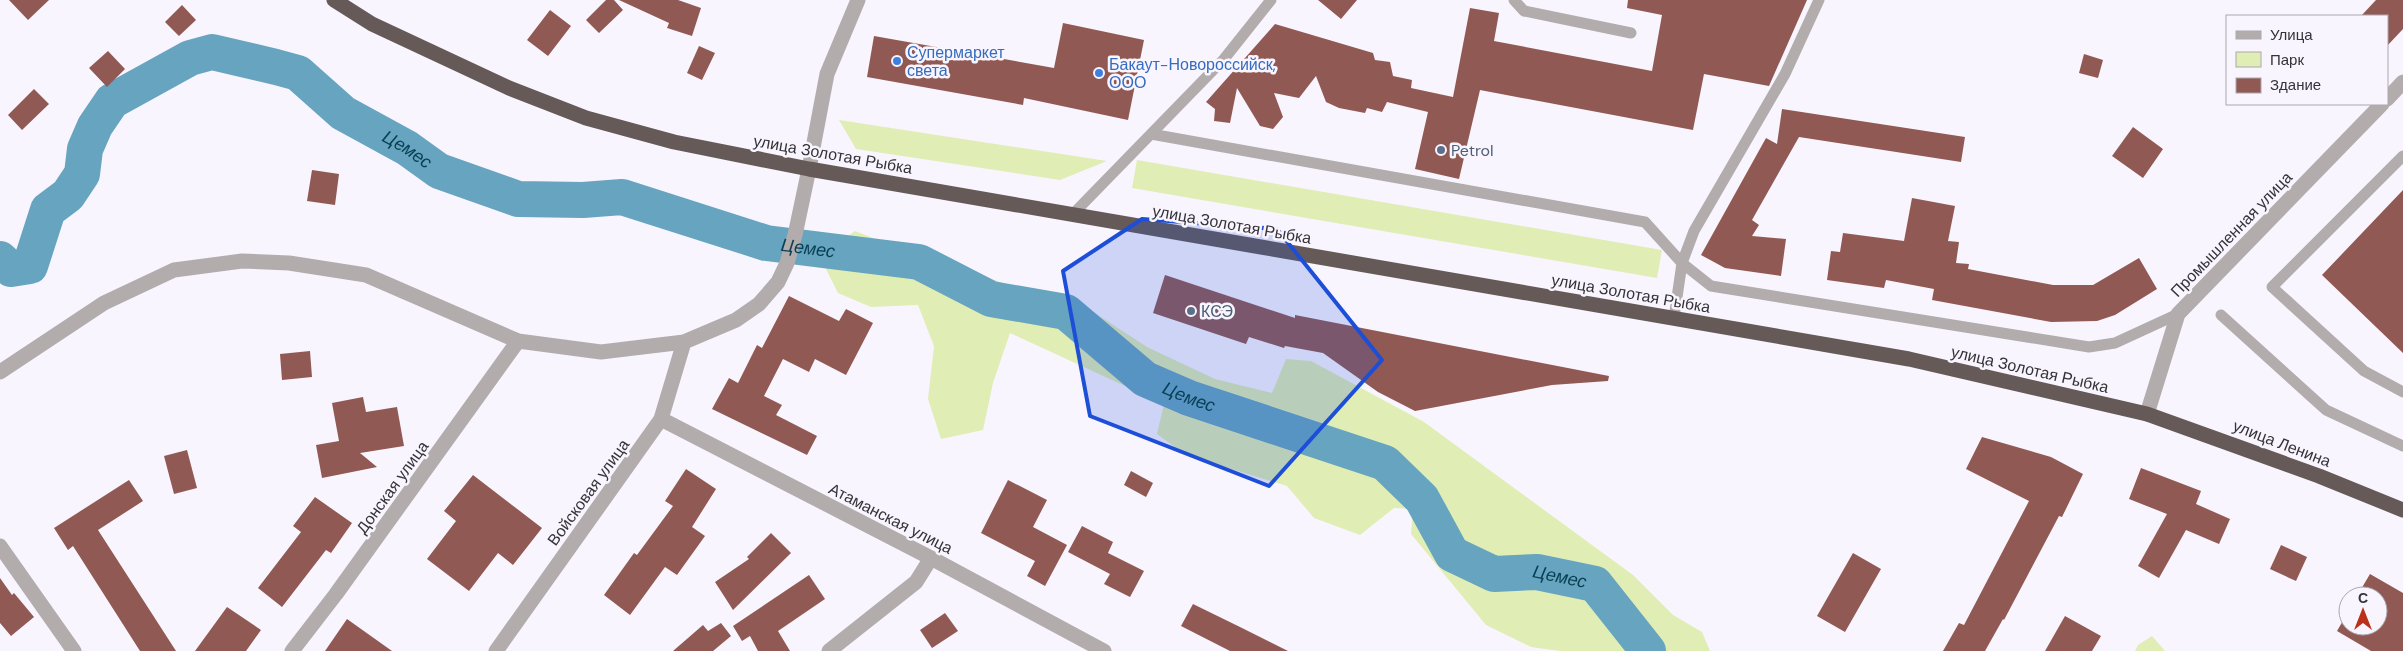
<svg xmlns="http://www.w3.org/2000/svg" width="2403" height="651" viewBox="0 0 2403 651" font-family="'DM Sans',sans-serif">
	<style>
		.green { fill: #e0edb5 }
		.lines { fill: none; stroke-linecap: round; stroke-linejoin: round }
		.river { stroke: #66a4bf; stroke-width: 36 }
		.building { fill: #915953 }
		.lane { stroke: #b2adac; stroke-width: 11 }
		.street { stroke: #b2adac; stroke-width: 15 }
		.highway { stroke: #655a58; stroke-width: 15 }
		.marked { fill: #1d4ed8; fill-opacity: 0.2; stroke: #1d4ed8; stroke-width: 4; stroke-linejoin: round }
		.shop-dot { fill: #3f7fe0; stroke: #f9f5fe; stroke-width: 2 }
		.service-dot { fill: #5c6f8a; stroke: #f9f5fe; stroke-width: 2 }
		.labels { text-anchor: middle; stroke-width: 5; stroke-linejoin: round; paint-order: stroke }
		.shop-label { font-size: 16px; fill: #366cbe; stroke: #f9f5fe; text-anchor: start }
		.service-label { font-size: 16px; fill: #4e5e75; stroke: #f9f5fe; text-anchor: start }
		.street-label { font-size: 16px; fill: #353337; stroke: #f9f5fe }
		.water-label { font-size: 18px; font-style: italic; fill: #083f53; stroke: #f9f5fe }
	</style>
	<rect width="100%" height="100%" fill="#f9f5fe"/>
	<path class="green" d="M839,120L1107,161L1060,180L856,149Z
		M1137,160L1662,250L1657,278L1132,188Z
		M855,231L909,252L1095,313L1147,347L1215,379L1272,393L1286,359L1311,361L1424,422L1633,575L1673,615L1702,632L1710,651H1560L1531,647L1486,625L1411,534L1413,509L1394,508L1360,535L1314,518L1287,486L1186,455L1157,434L1164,404L1010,333L993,383L983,430L941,439L928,399L934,346L918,305L871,307L838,293L824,265L836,245Z
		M2152,636L2165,651H2135L2138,645Z"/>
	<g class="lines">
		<path class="river" id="s1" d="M0,259L11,269L30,266L48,210L68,195L82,174L85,149L95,126L112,101L190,58L212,52L276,67L298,73L343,113L407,148L439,171L518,199L583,200L622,197L766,243L919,262L991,299L1066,312L1145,379L1189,398L1385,463L1422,499L1452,554L1494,574L1537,572L1595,584L1648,651"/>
	</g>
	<path class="building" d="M9,0H49L28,20Z
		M606,0H614L623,10L599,33L586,20Z
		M619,0H678L701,8L692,36L667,28L669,23Z
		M1318,0H1357L1341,19Z
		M1628,0H1807L1769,86L1704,74L1693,130L1480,90L1459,179L1415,169L1428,112L1387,102L1382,112L1367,108L1365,113L1339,108L1326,102L1316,76L1299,98L1274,93L1283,117L1273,129L1260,126L1237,88L1230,123L1214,121L1215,109L1206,102L1275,24L1373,53L1375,60L1390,62L1393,76L1412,80L1411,88L1453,97L1470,8L1499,13L1494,41L1652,71L1662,15L1627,8Z
		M2376,0H2403V29L2387,46V16H2361Z
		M182,5L196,20L179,36L165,22Z
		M550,10L571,26L548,56L527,40Z
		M1063,23L1144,40L1128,120L1024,98L1023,105L867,77L874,36L1054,68Z
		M699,46L715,53L702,80L687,73Z
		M108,51L125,69L107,87L89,68Z
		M2084,54L2103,60L2098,78L2079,73Z
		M34,89L49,104L22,130L8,115Z
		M1782,109L1965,137L1961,162L1799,137L1752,220L1759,225L1752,236L1786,239L1781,276L1725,268L1701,255L1766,138L1777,144Z
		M2133,127L2163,149L2143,178L2112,156Z
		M312,170L339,174L335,205L307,201Z
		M2403,190V353L2322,275Z
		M1912,198L1955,206L1948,241L1959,242L1956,263L1969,264L1968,269L2053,285H2093L2139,258L2157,289L2115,315L2097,321L2051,322L1932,300L1934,289L1886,280L1884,288L1827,280L1831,251L1840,252L1843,233L1904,241Z
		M1165,275L1295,318V315L1609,376L1608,381L1552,385L1415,411L1378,392L1323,353L1285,346L1284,348L1249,337L1246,344L1153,313Z
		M789,296L839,321L846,309L873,323L846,375L815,359L809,372L783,359L764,396L782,405L776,415L817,436L807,455L712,409L729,378L738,383L757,345L762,348Z
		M310,351L312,377L282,380L280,354Z
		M363,397L366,412L397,407L404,446L360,453L377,467L322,478L316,445L339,441L332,403Z
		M1982,437L2051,457L2083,474L2062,517L2059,516L2004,620L2003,619L1985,651H1943L1959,623L1964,625L2029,501L1966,469Z
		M187,450L197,488L174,494L164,456Z
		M2141,468L2201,491L2196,504L2230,519L2219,544L2186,530L2159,578L2138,566L2167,514L2129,499Z
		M686,469L716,489L692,527L705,536L677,575L665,567L630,615L604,595L634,553L637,555L673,506L665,501Z
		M1131,471L1153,483L1146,497L1124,485Z
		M473,475L542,528L513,565L498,553L469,591L427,559L456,521L444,511Z
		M129,480L143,501L98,530L176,651H140L73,546L68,550L54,528Z
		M1008,480L1047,500L1033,527L1067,545L1045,586L1027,576L1035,561L981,533Z
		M315,497L352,523L331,553L326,550L282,607L258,588L301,532L293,526Z
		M1082,526L1113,542L1108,553L1144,571L1130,597L1104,584L1110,574L1068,552Z
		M771,533L791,553L733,610L715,582L749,559L747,557Z
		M2281,545L2307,557L2296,581L2270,569Z
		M1853,553L1881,569L1845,632L1817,616Z
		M2370,574L2403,593V651H2371L2337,631L2348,612V626H2378V596H2357Z
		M809,575L825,599L778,631L790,651H758L750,636L742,641L733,626Z
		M0,578L12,595L14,593L34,617L11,636L0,623Z
		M1193,604L1240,627L1288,651H1230L1181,626Z
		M227,607L261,630L246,651H195Z
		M945,613L958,631L932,648L920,630Z
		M2065,616L2101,636L2092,651H2045Z
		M347,619L392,651H325Z
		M721,623L731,636L713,651H673L703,625L708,631Z"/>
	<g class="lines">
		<path class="lane" d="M1514,0L1524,11L1631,33
			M1151,134L1645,222L1682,263L1711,286L2089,347L2115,343L2178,314
			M2403,156L2272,287L2364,371L2403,392
			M1073,214L1224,59L1271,0
			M2221,315L2326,410L2403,446
			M1674,318L1682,263L1694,231L1785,74L1819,0"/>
		<path class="street" d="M2387,99L2403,82
			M0,372L104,303L174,270L242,261L289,263L366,275L518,341L601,352L684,342L736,320L759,304L778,282L787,263L795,235L809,169L827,74L858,0
			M2147,414L2178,314L2382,104
			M661,419L931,558L1104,651
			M0,546L74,651
			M292,651L336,594L518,341
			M496,651L661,419L684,342
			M829,651L916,582L931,558"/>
		<path class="highway" d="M334,0L372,24L509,88L586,118L674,142L809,169L1909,359L2147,414L2319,476L2403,510"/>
	</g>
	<path class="marked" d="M1142,219L1277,229L1382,360L1269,486L1090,416L1063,271Z"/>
	<g class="shop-dot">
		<circle cx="897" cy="61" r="5"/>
		<circle cx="1099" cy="73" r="5"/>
	</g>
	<g class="service-dot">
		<circle cx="1441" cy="150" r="5"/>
		<circle cx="1191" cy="311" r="5"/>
	</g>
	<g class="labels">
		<g class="shop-label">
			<text x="907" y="58">Супермаркет<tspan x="907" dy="18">света</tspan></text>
			<text x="1109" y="70">Бакаут-Новороссийск,<tspan x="1109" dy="18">ООО</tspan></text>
		</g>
		<g class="service-label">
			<text x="1451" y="156">Petrol</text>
			<text x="1201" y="317">КСЭ</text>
		</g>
		<g class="street-label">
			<text transform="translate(833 154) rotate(10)" y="6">улица Золотая Рыбка</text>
			<text transform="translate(1232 224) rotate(10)" y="6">улица Золотая Рыбка</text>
			<text transform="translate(2231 234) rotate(-46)" y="6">Промышленная улица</text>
			<text transform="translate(1631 293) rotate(10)" y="6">улица Золотая Рыбка</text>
			<text transform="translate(2030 369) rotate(13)" y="6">улица Золотая Рыбка</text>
			<text transform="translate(2282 443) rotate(21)" y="6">улица Ленина</text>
			<text transform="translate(392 487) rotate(-54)" y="6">Донская улица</text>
			<text transform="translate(588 492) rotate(-54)" y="6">Войсковая улица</text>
			<text transform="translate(891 518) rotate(27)" y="6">Атаманская улица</text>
		</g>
		<g class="water-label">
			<text dy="6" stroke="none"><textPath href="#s1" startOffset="558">Цемес</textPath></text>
			<text dy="6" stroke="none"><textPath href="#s1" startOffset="978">Цемес</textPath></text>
			<text dy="6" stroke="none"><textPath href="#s1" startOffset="1398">Цемес</textPath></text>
			<text dy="6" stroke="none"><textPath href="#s1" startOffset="1832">Цемес</textPath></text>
		</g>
	</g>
	<rect x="2226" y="15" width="162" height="90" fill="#f9f5fe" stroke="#aba7ae"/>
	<rect x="2236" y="31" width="25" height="8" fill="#b2adac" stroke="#aba7ae"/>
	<text x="2270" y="40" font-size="15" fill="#353337">Улица</text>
	<rect x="2236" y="52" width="25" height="15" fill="#e0edb5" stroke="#aba7ae"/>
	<text x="2270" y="65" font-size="15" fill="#353337">Парк</text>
	<rect x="2236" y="78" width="25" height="15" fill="#915953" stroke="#aba7ae"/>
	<text x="2270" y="90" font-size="15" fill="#353337">Здание</text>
	<g transform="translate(2363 611)"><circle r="24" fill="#f9f5fe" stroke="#aba7ae"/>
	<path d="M0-4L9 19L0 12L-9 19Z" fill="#bb3018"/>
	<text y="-8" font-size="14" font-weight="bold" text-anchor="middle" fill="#353337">С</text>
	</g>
</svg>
